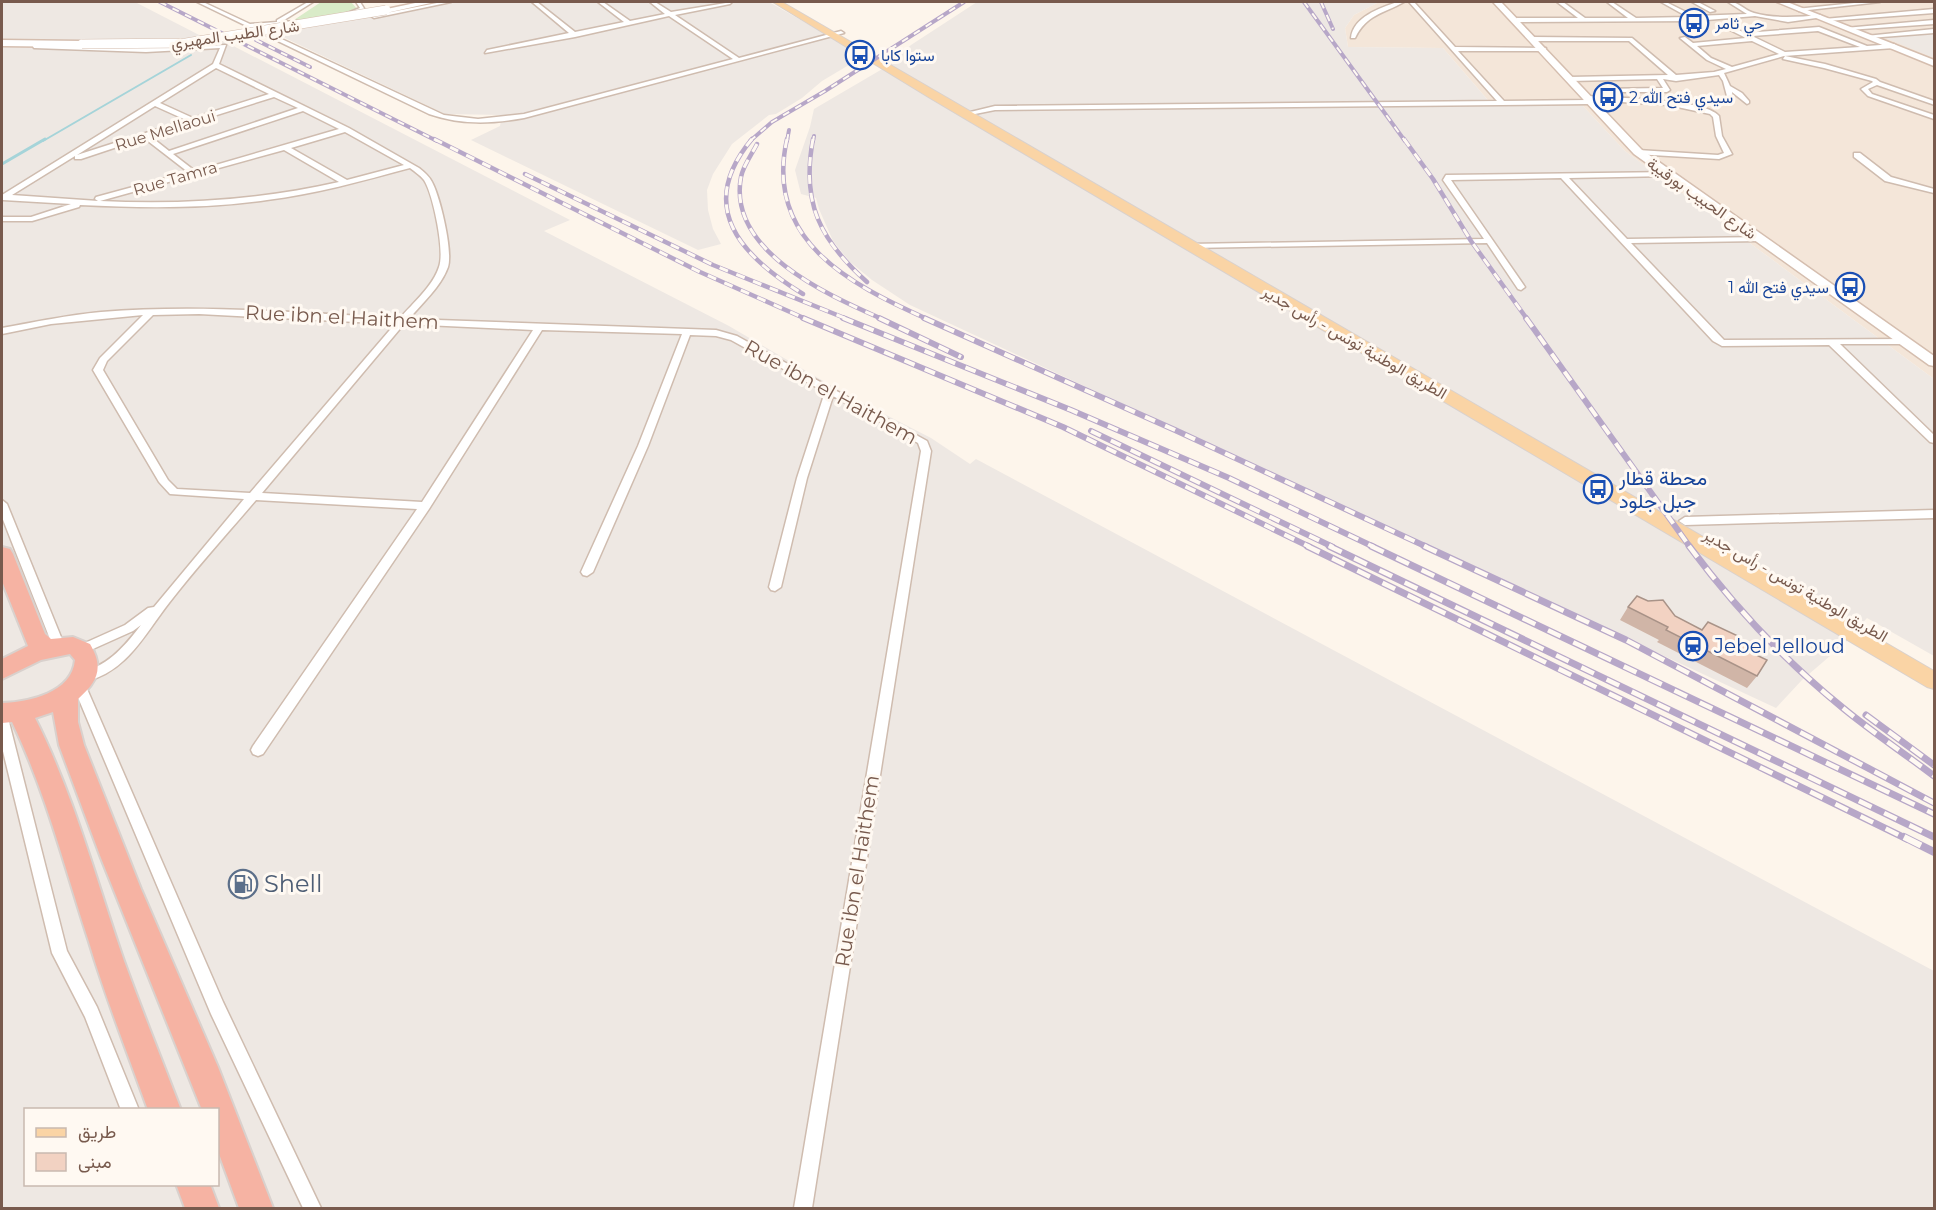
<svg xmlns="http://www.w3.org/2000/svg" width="1936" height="1210" viewBox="0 0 1936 1210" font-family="Montserrat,Vazirmatn,sans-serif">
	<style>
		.residential { fill: #f4e6d9 }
		.industrial { fill: #eee8e3; fill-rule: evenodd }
		.green { fill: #d9ebc8 }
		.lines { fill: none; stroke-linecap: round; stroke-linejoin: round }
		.stream-far1 { stroke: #a5d4d9; stroke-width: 2 }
		.stream { stroke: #a5d4d9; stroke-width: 3 }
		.street-casing { stroke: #cfbcaf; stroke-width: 3 }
		.secondary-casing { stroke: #d5beaf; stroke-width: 3 }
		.primary-casing { stroke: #d9d1cd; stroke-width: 2 }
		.highway-casing { stroke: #d9d1cd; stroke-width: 4 }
		.street { fill: #fff; fill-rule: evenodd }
		.secondary { fill: #fff; fill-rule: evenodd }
		.primary { fill: #fad4a5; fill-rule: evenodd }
		.highway { fill: #f6b3a3; fill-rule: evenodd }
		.rail-far4-casing { stroke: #b7a7c8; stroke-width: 4 }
		.rail-far3-casing { stroke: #b7a7c8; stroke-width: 4.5 }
		.rail-far2-casing { stroke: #b7a7c8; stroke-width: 6 }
		.rail-far1-casing { stroke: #b7a7c8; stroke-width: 7 }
		.rail-casing { stroke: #b7a7c8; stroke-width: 8 }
		.rail-far4 { stroke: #fff9f2; stroke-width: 2; stroke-dasharray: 7; stroke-linecap: butt }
		.rail-far3 { stroke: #fff9f2; stroke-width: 3; stroke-dasharray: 9; stroke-linecap: butt }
		.rail-far2 { stroke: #fff9f2; stroke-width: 4; stroke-dasharray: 11; stroke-linecap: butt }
		.rail-far1 { stroke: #fff9f2; stroke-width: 4.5; stroke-dasharray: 14; stroke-linecap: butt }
		.rail { stroke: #fff9f2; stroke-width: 6; stroke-dasharray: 19; stroke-linecap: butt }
		.secondary-bridge-casing { stroke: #d5beaf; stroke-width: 10; stroke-linecap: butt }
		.secondary-bridge { stroke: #fff; stroke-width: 9 }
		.wall { fill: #d0b5a7 }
		.building { fill: #f2d2c2; stroke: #a99388; stroke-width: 1.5 }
		.labels { text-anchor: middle; stroke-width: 6; stroke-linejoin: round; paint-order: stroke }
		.far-transit-label { font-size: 16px; fill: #164399; stroke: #fff9f2; text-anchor: start }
		.far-street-label { font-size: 16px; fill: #785a4d; stroke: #fff9f2 }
		.street-label { font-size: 20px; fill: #785a4d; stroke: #fff9f2 }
		.transit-label { font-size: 20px; fill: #164399; stroke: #fff9f2; text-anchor: start }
		.near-service-label { font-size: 24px; fill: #4e5e75; stroke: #fff9f2; text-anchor: start }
	</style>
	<rect width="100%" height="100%" fill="#fdf5eb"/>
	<path class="residential" d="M1379,2H1934V379L1625,151L1583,106H1493L1443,48L1348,47L1345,28L1354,15Z"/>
	<path class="industrial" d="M2,2H135L205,38H218L570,220L544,231L729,326L849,396L931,438L970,464L976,459L1934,971V1208H2ZM26,1110H218V1184H26Z
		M430,2H769L864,56L822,81L802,98L776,114L769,115L732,144L713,174L707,190L708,210L713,229L721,244L698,250L471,140L500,126L502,115L445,114L266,29Z
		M977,2H1379L1354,15L1345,28L1348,47L1443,48L1493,106H1583L1625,151L1934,379V656L1867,618L1844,644L1802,680L1776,708L910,305L872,280L849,261L833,241L819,209L816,198L801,194L795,170L810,127L814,109L884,68L911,45Z
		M1934,32V58L1883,37L1894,34Z"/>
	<path class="green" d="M321,2H351L359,11L316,19L294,20Z"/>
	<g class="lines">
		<path class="stream-far1" d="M43,141L191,55"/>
		<path class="stream" d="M2,164L45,139"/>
		<g class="street-casing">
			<path id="street" d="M197,2H203L250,24L277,22V20L308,2H313L281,22L297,21L299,24L256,27L444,115L478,119L524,114L733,59L669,16L575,37L485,53L487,50L569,33L532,2H537L575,32L624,22L598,2H603L630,21L665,14L650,2H655L671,12L732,2L730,4L675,15L739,58L841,31L844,33L524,118C491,124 461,125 429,114Z
				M356,2H360L365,10L345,16V14L360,8Z
				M442,2H451L374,18L371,16Z
				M1397,2H1404C1383,14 1367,14 1355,38H1351C1353,17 1380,8 1397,2Z
				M1409,2H1414L1455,47L1546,48L1544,51H1458L1504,101L1588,100L1583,98L1586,96C1612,98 1704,98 1719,116L1722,136L1732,154L1719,159L1635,154L1634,152L1638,150L1718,155L1724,153L1716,136L1713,117L1710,114L1668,105L1590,100L1592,102L1589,104L995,110L965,116L962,114L995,106L1497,101Z
				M1557,2H1563L1585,18H1628L1607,2H1612L1636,18L1688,17L1661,2H1666L1694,16L1747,14L1728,2C1738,1 1744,10 1754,13C1775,19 1798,17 1820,15L1823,17L1788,22L1755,16L1695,21L1517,22L1514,20L1517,18H1578Z
				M1692,2H1698L1715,11L1710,12Z
				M1864,2H1880L1799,11L1796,9Z
				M1934,9V13L1827,21L1824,19Z
				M1934,20V24L1848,30L1845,28Z
				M1726,24L1745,33L1819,27L1867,46L1894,44L1897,46L1894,48L1784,56L1724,73L1730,86L1742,93L1749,101V103L1747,104L1732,92L1733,99L1728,100L1723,81L1719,75L1676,81L1663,79L1670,90L1667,92H1596V90L1598,89L1663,88L1657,79L1570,81L1567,79L1570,77L1668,75L1629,41H1534L1531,39L1534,37L1632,38L1676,75L1714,72L1726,69L1707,60L1680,38L1685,37L1693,43L1746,38L1724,27ZM1818,31L1860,47L1785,52L1752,36ZM1752,41L1779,54L1732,67L1711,58L1697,46Z
				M1934,29V33L1869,38L1866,36Z
				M32,45L146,48L226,45L219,64L349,128L419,168C424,172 429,176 432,182C440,197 453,251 448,267C441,287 422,303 409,319L716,330L737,336L927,441L931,451L812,1208H794L921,451L918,443L833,396L807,478L781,587L775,591L771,590L769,587L797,478L825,392L731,340L716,336L690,335L648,446L593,572L587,576L583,575L581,572L638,446L682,334L542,330L429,509L263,754L258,756L253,754L251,750L253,746L417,509L256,500C227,534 197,567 169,603C144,635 127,672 84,682L223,1002L321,1208H303L211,1014L72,683L76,675C108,665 121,651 141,625L133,631L84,653H76L74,650L76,647L125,625L148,608L154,607L244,499L170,494L159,482L93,370L100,358L143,315L51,324L2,334V328C35,322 68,315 101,312C201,304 300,313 400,318C413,303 433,286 439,267C445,251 433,194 424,180C420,175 415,172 410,168C362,181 315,194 267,200C205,209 142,208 80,205L79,207L32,221H2V217H31L71,204L3,200L2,195L213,64L220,48L146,52L34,48ZM216,68L269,94L193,118L160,103ZM274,97L298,108L169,151L150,136ZM155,106L186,120L77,155ZM303,111L339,129L195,171L173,154ZM345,132L404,165L347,180L291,148ZM144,138L188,172L96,197L95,199L98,201L12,195L75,156V159H81ZM284,150L339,182C260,200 181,205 100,201ZM199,314L395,324L250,493L177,489L168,480L103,370L107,361L153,315ZM404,324L533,330L422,502L262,493Z
				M1785,56L1825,64L1876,79L1880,82L1934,101V105L1932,104L1877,85L1868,89L1872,94L1934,115V119L1868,96L1861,89L1873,82L1872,81L1824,68L1783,59Z
				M1854,153H1860L1891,177L1934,189V193L1885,181L1854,157Z
				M1672,172L1673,174L1669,176L1569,178L1627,239L1763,237L1764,239L1760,241L1631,243L1724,340L1907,339L1909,341L1904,344H1840L1934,435V443L1930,442L1829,345L1722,346L1713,341L1561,178L1451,180L1525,287L1521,290L1518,289L1487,243L1190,248L1186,246L1190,244L1484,239L1443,180L1446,175Z
				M2,500L7,504L61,637L68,646L66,649H58L50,639L2,517Z
				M1934,510V518L1685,525L1679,521L1685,517Z
				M2,717L7,718L9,722L67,951L97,1007L139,1110H121L85,1017L52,953L2,747Z"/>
		</g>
		<g class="secondary-casing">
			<path id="secondary" d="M420,2H435L386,13L382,10Z
				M1493,2H1501L1642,150L1934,356V366L1929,365L1634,154Z
				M1777,2H1787L1934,60V66Z
				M2,40L82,41L86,44L82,47L2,46Z"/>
		</g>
		<g class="primary-casing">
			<path id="primary" d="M773,2H782L1934,671V689L1927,687L930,98Z"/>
		</g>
		<g class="highway-casing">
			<path id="highway" d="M2,547L10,549L13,554L45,634L51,639L73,637L90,644C104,668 98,681 78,699V722L84,745L141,889L218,1067L273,1208H239L218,1151V1110H202L101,858L59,745L53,712L35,718C74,795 96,880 124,961C142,1011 162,1060 181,1110H148C128,1054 106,999 89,942C65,869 46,792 12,722L2,723V703C29,702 72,693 75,660L70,654L41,660L2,679V659L28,646L2,581Z
				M176,1184H210L219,1208H185Z"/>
		</g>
		<use href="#street" class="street"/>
		<use href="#secondary" class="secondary"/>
		<use href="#primary" class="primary"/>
		<use href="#highway" class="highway"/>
		<g class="rail-far4-casing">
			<path id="rail-far4" d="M160,2L437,141
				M1304,2L1405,141
				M1321,2L1333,29
				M256,40L310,67
				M750,141L772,122L825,91L964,2
				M787,141L789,130
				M813,141L814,136"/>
		</g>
		<g class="rail-far3-casing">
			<path id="rail-far3" d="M434,139L700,272L806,319
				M752,139C695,207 741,256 803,294
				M787,139C764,240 849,284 927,319
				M813,139C801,203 820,240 867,282
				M1404,139L1433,179L1471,241L1527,319
				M757,144C752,154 743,166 741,177C727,251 828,295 882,319
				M525,174L713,265L847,319"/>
		</g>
		<g class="rail-far2-casing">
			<path id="rail-far2" d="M803,318L1063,427L1310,547
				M843,318L1071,410L1229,478L1374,547
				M879,318L961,357
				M924,318L1175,430L1427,547
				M1526,318L1690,547
				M1091,431L1333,547"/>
		</g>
		<g class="rail-far1-casing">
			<path id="rail-far1" d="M1307,546L1907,839
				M1329,546L1934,837
				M1371,546L1934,814
				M1424,546L1626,640L1934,803
				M1689,546C1733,605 1785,661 1843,708C1872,732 1904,753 1934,776
				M1866,715L1934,765"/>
		</g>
		<g class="rail-casing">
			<path id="rail" d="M1904,837L1934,852"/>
		</g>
		<use href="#rail-far4" class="rail-far4"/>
		<use href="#rail-far3" class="rail-far3"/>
		<use href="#rail-far2" class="rail-far2"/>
		<use href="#rail-far1" class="rail-far1"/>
		<use href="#rail" class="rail"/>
		<g class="secondary-bridge-casing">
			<path id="secondary-bridge" d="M82,44L186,43L386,10"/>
		</g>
		<use href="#secondary-bridge" class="secondary-bridge"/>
	</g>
	<path class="wall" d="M1628,607L1675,616L1702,630L1736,640L1750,652L1757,676L1747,688L1657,642L1659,640L1620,620Z"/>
	<path class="building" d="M1637,596L1648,601L1663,600L1675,616L1702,630L1708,622L1738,636L1736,640L1753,648L1750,652L1767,660L1757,676L1666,630L1668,627L1628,607Z"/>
	<defs>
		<g id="bus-ring" transform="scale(1.5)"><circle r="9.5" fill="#fff9f2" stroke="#1a4fb4" stroke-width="1.5"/><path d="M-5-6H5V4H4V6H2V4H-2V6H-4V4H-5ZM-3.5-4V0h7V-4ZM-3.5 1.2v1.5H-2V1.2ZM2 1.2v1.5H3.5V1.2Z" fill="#1a4fb4"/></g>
		<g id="station-ring" transform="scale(1.5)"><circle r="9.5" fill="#fff9f2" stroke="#1a4fb4" stroke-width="1.5"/><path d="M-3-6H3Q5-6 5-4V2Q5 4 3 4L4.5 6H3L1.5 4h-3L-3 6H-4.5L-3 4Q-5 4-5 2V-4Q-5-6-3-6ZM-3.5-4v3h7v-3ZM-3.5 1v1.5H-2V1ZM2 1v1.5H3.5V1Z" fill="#1a4fb4"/></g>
		<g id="fuel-ring" transform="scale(1.5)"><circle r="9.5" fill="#fff9f2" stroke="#5c6f8a" stroke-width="1.5"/><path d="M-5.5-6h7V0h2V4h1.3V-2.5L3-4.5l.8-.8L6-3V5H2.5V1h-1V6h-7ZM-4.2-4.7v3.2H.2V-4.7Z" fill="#5c6f8a"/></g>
	</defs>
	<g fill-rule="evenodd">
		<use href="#bus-ring" x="1694" y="23"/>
		<use href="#bus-ring" x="860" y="55"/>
		<use href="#bus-ring" x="1608" y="97"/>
		<use href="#bus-ring" x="1850" y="287"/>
		<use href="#bus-ring" x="1598" y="489"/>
		<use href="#station-ring" x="1693" y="646"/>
		<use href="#fuel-ring" x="243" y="884"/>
	</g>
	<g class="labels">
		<g class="far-transit-label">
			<text x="1715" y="29">حي ثامر</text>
			<text x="881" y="61">ستوا كابا</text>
			<text x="1629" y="103">2 سيدي فتح الله</text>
			<text x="1829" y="293" text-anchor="end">سيدي فتح الله 1</text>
		</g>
		<g class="far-street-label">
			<text transform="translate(235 34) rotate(-8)" y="6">شارع الطيب المهيري</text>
			<text transform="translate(165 130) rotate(-17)" y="6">Rue Mellaoui</text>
			<text transform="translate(175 178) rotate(-16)" y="6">Rue Tamra</text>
			<text transform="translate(1702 198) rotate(35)" y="6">شارع الحبيب بورقيبة</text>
			<text transform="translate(1355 342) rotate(30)" y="6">الطريق الوطنية تونس - رأس جدير</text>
			<text transform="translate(1796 585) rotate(30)" y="6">الطريق الوطنية تونس - رأس جدير</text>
		</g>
		<g class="street-label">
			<text transform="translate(342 317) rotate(3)" y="7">Rue ibn el Haithem</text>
			<text transform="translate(831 392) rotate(29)" y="7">Rue ibn el Haithem</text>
			<text transform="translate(857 871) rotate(-81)" y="7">Rue ibn el Haithem</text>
		</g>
		<g class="transit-label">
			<text x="1619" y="485">محطة قطار<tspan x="1619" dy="23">جبل جلود</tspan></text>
			<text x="1714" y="653">Jebel Jelloud</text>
		</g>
		<g class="near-service-label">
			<text x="264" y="892">Shell</text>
		</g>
	</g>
	<rect width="1936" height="1210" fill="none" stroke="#785a4d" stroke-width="6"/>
	<rect x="24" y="1108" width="195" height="78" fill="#fff9f2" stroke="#c9b9b0" stroke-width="1.5"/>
	<rect x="36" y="1128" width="30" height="9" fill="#fad4a5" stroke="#c9b9b0" stroke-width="1.5"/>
	<text x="78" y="1138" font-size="18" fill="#785a4d">طريق</text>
	<rect x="36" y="1153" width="30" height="18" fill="#f2d2c2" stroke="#c9b9b0" stroke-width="1.5"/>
	<text x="78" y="1168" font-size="18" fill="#785a4d">مبنى</text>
</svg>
